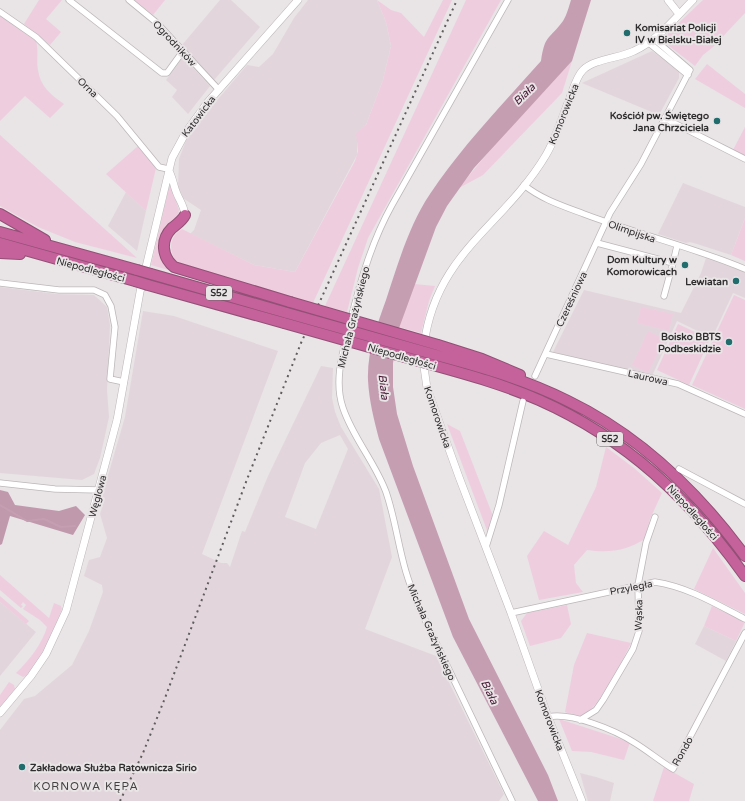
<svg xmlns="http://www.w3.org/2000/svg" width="745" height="801" viewBox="0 0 745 801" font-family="'Varela Round',sans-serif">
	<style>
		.built { fill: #e2d6dc; fill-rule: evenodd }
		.green { fill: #eecede }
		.forest { fill: #c099ad }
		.water { fill: #c59eb2 }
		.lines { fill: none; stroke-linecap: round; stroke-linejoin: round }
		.stream { stroke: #c59eb2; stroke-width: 2 }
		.minor-casing { stroke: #bcb7b9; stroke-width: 7 }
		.tertiary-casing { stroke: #bcb7b9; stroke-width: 8 }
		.motorway-casing { stroke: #915075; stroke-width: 12 }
		.minor { stroke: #fff; stroke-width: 5.5 }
		.tertiary { stroke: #fff; stroke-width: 7 }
		.motorway { stroke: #c5629b; stroke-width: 10 }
		.rail { stroke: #5f5c5e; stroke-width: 2; stroke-dasharray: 2 4; stroke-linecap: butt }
		.motorway-bridge-casing { stroke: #915075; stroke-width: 12; stroke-linecap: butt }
		.motorway-bridge { stroke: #c5629b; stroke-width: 10 }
		.poi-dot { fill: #216d6e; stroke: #e9e4e6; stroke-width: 1.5 }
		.labels { text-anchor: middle; stroke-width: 4; stroke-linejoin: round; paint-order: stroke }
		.shield { fill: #e9e4e6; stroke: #686566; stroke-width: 1 }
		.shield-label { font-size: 9px; font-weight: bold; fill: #302e2f }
		.poi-label { font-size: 10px; font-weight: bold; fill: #302e2f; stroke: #e9e4e6; text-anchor: end }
		.street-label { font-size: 10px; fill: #302e2f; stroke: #e9e4e6 }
		.water-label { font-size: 11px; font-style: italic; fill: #451532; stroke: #e9e4e6 }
		.neighbourhood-label { font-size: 11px; letter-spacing: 1px; fill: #444042; stroke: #e9e4e6 }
	</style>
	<rect width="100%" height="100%" fill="#e9e4e6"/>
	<path class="built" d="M220,0H231L260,27L214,80L182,45Z
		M308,0H377L386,22L391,46L383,80L366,125L357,135V155L295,272L254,265L190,234L194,230L201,210L183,198L178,188L179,159L187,138L202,118L247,65L259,67L273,54L294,18Z
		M652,51L679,70V78L659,115L582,83Z
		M183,57L210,86L188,114L172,97L177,90L166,80Z
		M683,183L745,207V218L731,255L697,244L690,242L686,243L658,234Z
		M126,192L146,211L137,251L108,226Z
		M706,258L745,272V298L733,293L712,338L677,321L652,376L553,352L584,290L681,313L701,273Z
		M0,287L57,294L94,295L107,307L110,325L107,390L109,417L100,458L94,474L82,480L0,473Z
		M143,311L174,316L278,351L202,554L221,563H227L230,567L242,531L245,532L268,476L321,366L333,368L332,398L335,412L341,427L379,489L392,557L365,629L436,656L504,794L499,801H0V730L24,699L35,696L72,665L89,631L103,592L102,585L84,576L89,560L100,557L107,538L100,514L105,498L102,496L125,417ZM340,435L348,449L316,529L285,517L305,463L321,443Z
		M0,602L36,632L0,676Z
		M704,626L736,641L726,661L695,644Z
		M580,773L596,777L614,783L610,801H588Z"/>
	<path class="green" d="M39,0H62L46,19L61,32L50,45L24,24Z
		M134,0H165L153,15Z
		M377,0L391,10L401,13L424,37L443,0H452L313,303L185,267L175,261C169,248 169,237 182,229L254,265L295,272L355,161L358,151L356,133L366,125L383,80L391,46L386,22Z
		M466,0H501L368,238L358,268L347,312L325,306Z
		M703,0H745V13L713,47L703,55L695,66L669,46L666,41L668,33Z
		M0,16L36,41C39,51 36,60 38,70C40,86 51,95 64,104L50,118L25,96L0,121Z
		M572,61L562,93L483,175L459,188L494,145Z
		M707,64L745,94V108L695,79Z
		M745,127V156L733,150Z
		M0,135L137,258L75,242L38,227L0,206Z
		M138,146L156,168L146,211L106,174Z
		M170,183L179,210L178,215L167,226L165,264L172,271L151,265Z
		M745,218V261L731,255Z
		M414,284L435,286L429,301L421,333L399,327Z
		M734,295L745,300V409L692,385Z
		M641,307L673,314L669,331L637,323Z
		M678,324L710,339L689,385L657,370Z
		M648,331L665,339L648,373L632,365Z
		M447,424L460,431L493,516L488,533Z
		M606,447L634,468L662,493L650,519L645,539C625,551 610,553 587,550L574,565L576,583L583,592L539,600L527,556L544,531L568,545L596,487Z
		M713,548L745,593V614L694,589Z
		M0,575L49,618L54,603L61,606L62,609L47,646L28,675L23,677L16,673C29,661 43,642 47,627L40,620L23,609L26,605L23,602L21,605L23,606L21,608L0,590Z
		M0,596L29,621L26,624L0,602Z
		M567,605L571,624L561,638L530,646L521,621L527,613Z
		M712,606L745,622L736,641L704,626Z
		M587,633L631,643C623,659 599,709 583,715C576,717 571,714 565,712L574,665Z
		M9,682L14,685L15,689L0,707V695Z
		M559,719L630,742L624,760L591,752L572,751Z
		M664,767L694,784L689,801H653Z"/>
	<path class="forest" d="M0,490L8,492L15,505L59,511L76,506L85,515L73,535L10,516L2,544L0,545Z"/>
	<path class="water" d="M571,0H591L572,61L474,168L447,206L436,227L398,331L393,363V387L397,414L413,466L469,619L548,775L558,801H538L453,637L379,439C374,420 369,400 368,380C367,352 377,325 386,300C398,264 409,225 430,194C462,146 503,104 541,61C545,34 549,40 563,21C567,15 569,6 571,0Z"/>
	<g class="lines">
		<path class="stream" d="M0,505L27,521L44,519L61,527L75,526"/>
		<g class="minor-casing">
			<path id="minor" d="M69,0L162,73H167L183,51
				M129,0L157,23L219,90
				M508,0L392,205C372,241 361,279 351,319C344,348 333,379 343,408C353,438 375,462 386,492C395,518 398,545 406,572C409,582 413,593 417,603L512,801
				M0,12L36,37L117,116L159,167L168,169
				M649,43L688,75
				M666,119L745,159
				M524,185C541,199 563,206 584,214C637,234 693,247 745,269
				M597,243L673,263L677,246
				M0,283L59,290H94L105,295L111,306L115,327L110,379L124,382
				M664,296L673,263
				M546,354L678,384L745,414
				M535,376L610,213L641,164L690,70L654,39
				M679,469L745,504
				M0,483L55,489L99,490
				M486,547L499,505L523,401
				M511,613L655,582C688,587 716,604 745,619
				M548,717C571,712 615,730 635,743C648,751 660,761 673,769L745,633
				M580,720L596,710L603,700L633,649L639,631L638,585L646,543L655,517"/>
		</g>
		<g class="tertiary-casing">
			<path id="tertiary" d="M668,0L679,14
				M168,169C173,177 173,185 177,194C180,201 184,206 185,215
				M424,345C436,252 503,227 546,155C556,138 562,118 569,100C573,90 576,77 583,70C594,59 620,58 634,51C658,40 675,18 693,0
				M423,360L427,388L459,477L511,613L548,717L582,801
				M0,713L31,676L46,654L66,611L117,420L140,292L172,158L186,132L207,103L298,0"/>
		</g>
		<g class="motorway-casing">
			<path id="motorway" d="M0,214L45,240
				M185,215C182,221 177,224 172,228C160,240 162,257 174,267L290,302
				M0,232L137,270
				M0,243L135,281
				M0,253L20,254
				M151,274L287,313
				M148,285L284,323
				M438,345L482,359L520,375
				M436,355C481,367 526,380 568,401C640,436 698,492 745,556
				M433,365C469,375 505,385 539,400C627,439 690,499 745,576"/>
		</g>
		<use href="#minor" class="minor"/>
		<use href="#tertiary" class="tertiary"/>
		<use href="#motorway" class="motorway"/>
		<path class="rail" d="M120,801L143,753L165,698L246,482L301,343L457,0"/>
		<g class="motorway-bridge-casing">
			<path id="motorway-bridge" d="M137,270L151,274
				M135,281L148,285
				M290,302L438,345
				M287,313L436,355
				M284,323L433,365"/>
		</g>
		<use href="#motorway-bridge" class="motorway-bridge"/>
	</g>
	<g class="poi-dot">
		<circle cx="627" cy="33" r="4"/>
		<circle cx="717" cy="121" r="4"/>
		<circle cx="685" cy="265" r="4"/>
		<circle cx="736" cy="281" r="4"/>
		<circle cx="729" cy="342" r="4"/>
		<circle cx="22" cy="767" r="4"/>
	</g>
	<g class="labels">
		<g class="shield">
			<rect x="206" y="286" width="26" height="14" rx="3"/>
			<rect x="597" y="432" width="26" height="14" rx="3"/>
		</g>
		<g class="shield-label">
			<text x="219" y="296">S52</text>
			<text x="610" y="442">S52</text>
		</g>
		<g class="poi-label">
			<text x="635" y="31" text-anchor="start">Komisariat Policji<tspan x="635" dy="12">IV w Bielsku-Białej</tspan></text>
			<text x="709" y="119">Kościół pw. Świętego<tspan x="709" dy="12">Jana Chrzciciela</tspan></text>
			<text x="677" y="263">Dom Kultury w<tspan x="677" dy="12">Komorowicach</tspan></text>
			<text x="728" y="285">Lewiatan</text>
			<text x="721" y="340">Boisko BBTS<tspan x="721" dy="12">Podbeskidzie</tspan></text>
			<text x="30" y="771" text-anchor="start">Zakładowa Służba Ratownicza Sirio</text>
		</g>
		<g class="street-label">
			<text transform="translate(175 43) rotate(47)" y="4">Ogrodników</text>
			<text transform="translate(88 87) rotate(44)" y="4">Orna</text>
			<text transform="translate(563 114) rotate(-68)" y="4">Komorowicka</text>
			<text transform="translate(198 116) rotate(-53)" y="4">Katowicka</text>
			<text transform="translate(632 231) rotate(19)" y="4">Olimpijska</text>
			<text transform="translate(91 269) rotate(15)" y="4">Niepodległości</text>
			<text transform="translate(571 299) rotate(-65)" y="4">Czereśniowa</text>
			<text transform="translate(353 317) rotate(-76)" y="4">Michała Grażyńskiego</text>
			<text transform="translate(402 356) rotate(16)" y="4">Niepodległości</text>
			<text transform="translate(648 377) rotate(13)" y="4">Laurowa</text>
			<text transform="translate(438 417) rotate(71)" y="4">Komorowicka</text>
			<text transform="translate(97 496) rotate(-75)" y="4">Węglowa</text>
			<text transform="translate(693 512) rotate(48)" y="4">Niepodległości</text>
			<text transform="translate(631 587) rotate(-11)" y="4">Przyległa</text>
			<text transform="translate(638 615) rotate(-88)" y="4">Wąska</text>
			<text transform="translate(432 632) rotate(66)" y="4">Michała Grażyńskiego</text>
			<text transform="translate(550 720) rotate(69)" y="4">Komorowicka</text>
			<text transform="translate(682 751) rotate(-61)" y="4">Rondo</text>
		</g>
		<g class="water-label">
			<text transform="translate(524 94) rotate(-45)" y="4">Biała</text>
			<text transform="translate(384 387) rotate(83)" y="4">Biała</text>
			<text transform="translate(490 692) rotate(64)" y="4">Biała</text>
		</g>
		<g class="neighbourhood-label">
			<text x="86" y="790">KORNOWA KĘPA</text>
		</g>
	</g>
</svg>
